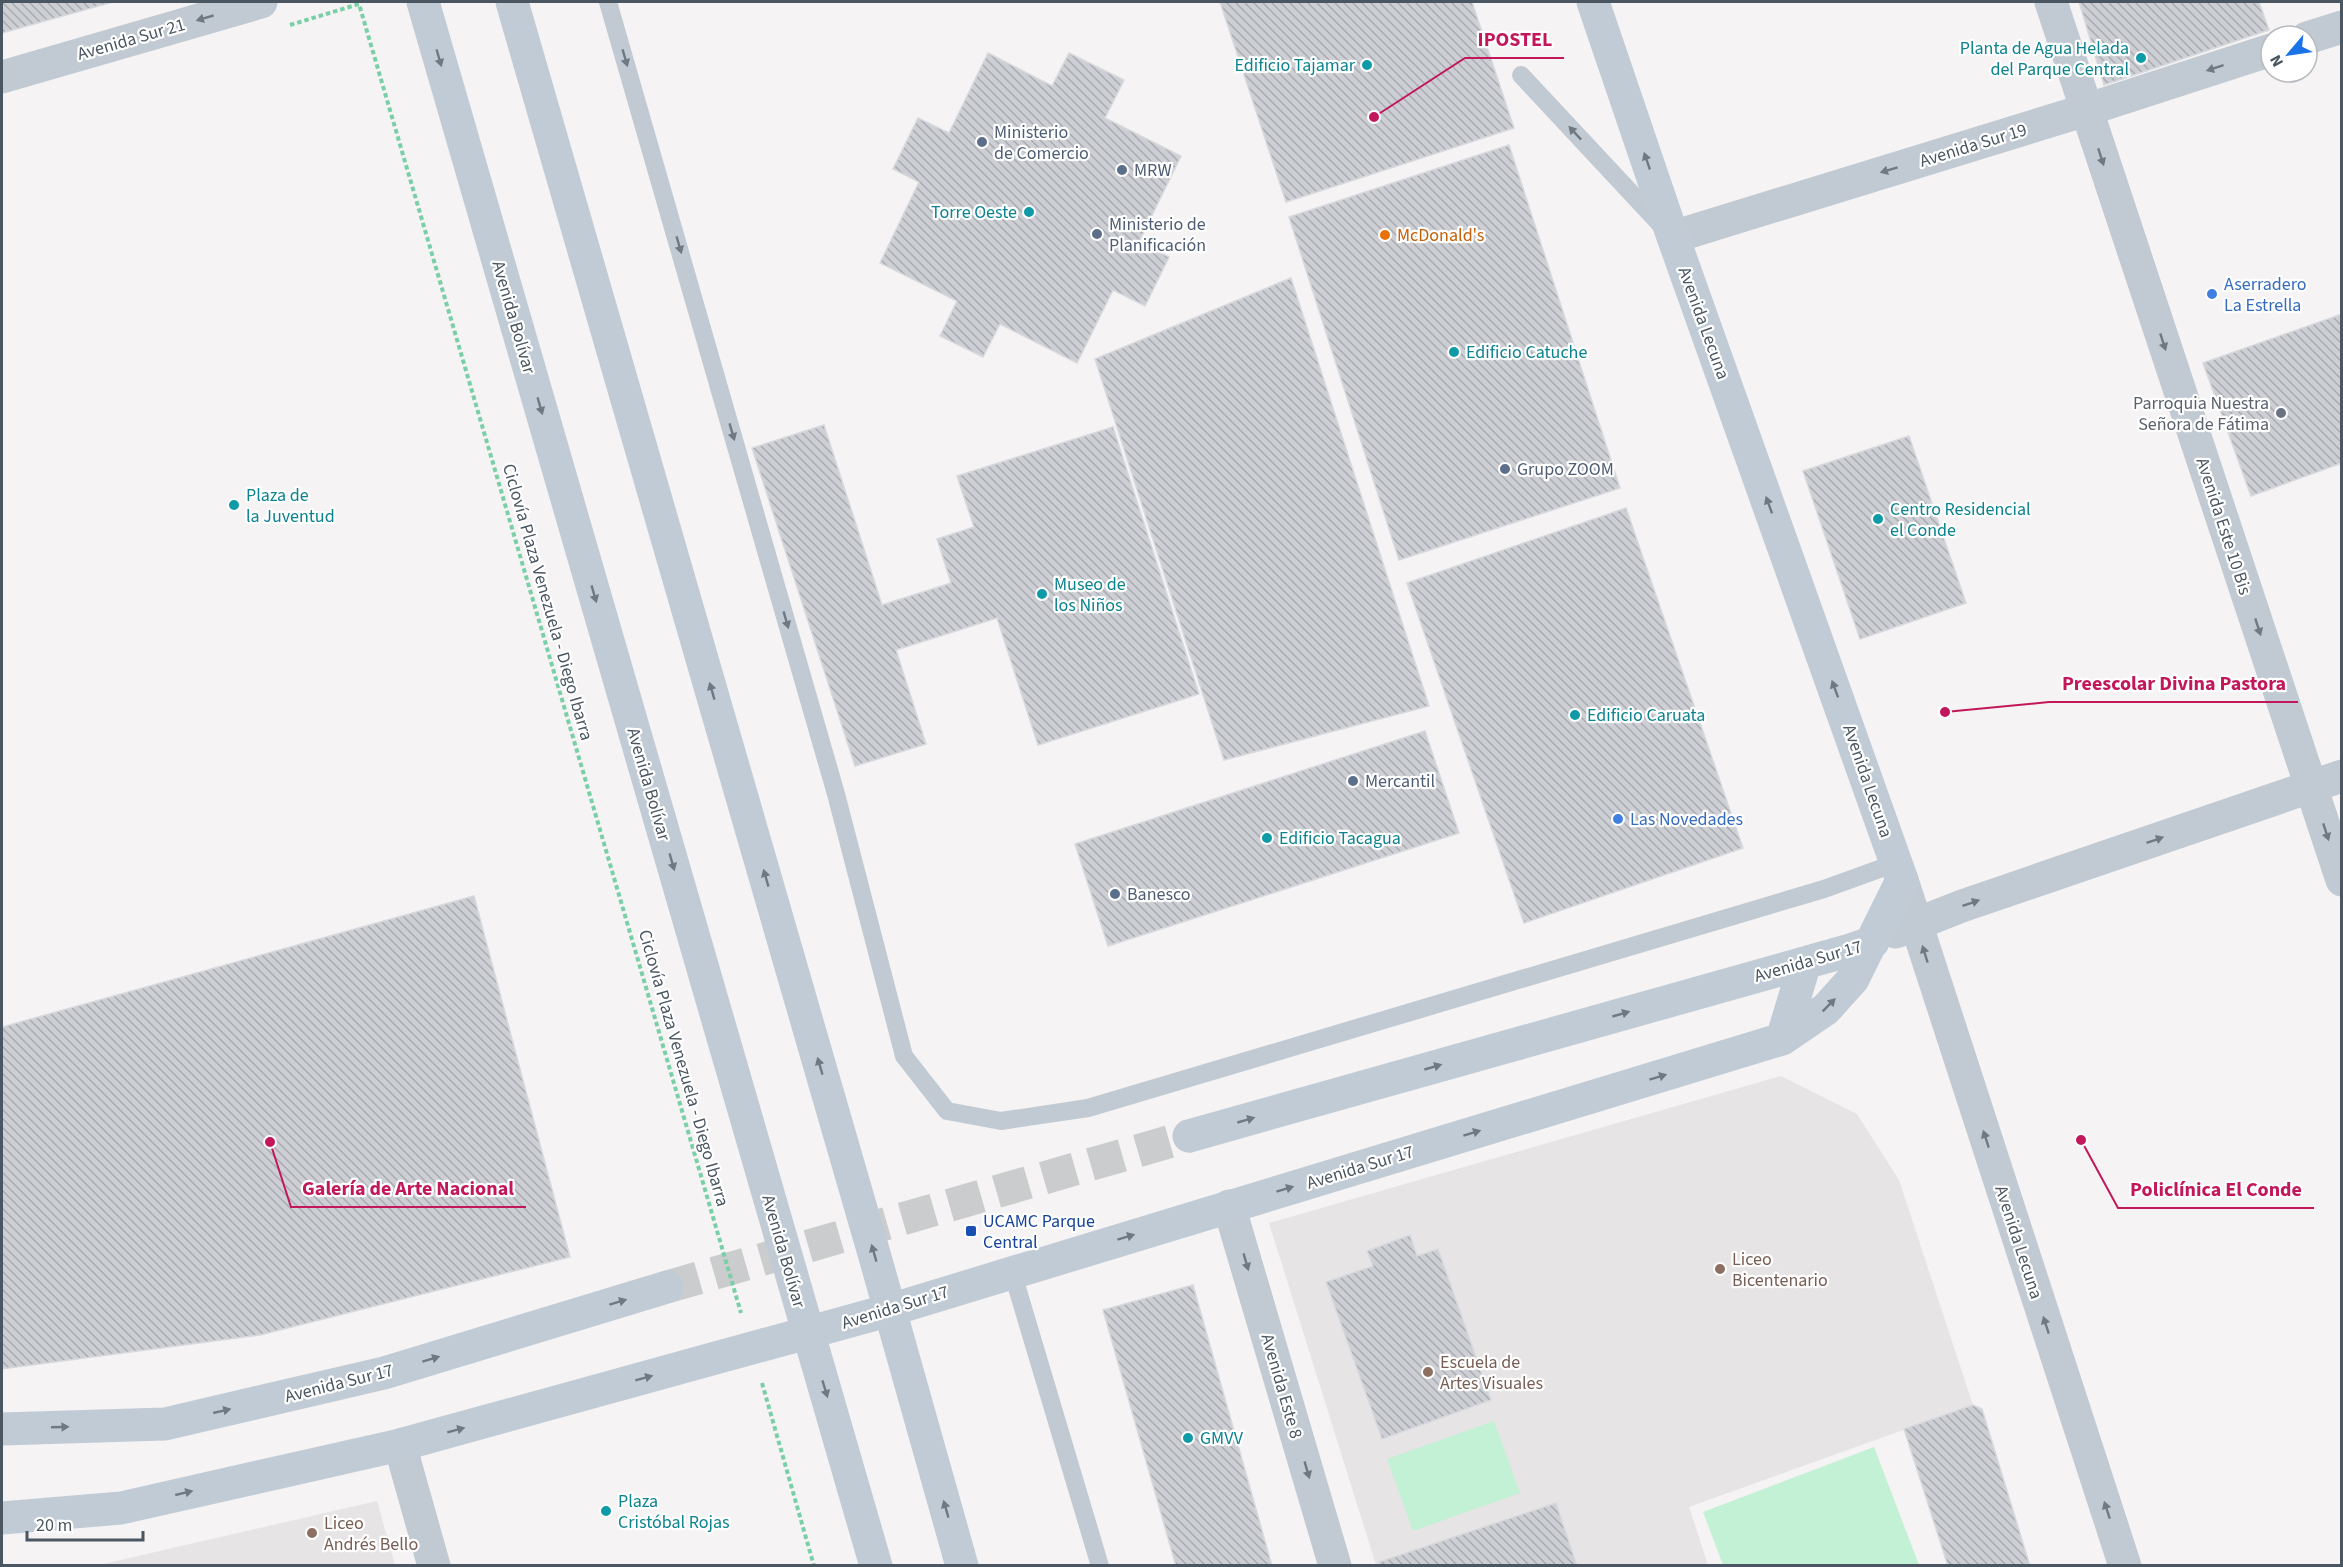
<svg xmlns="http://www.w3.org/2000/svg" width="2343" height="1567" viewBox="0 0 2343 1567" font-family="'Source Sans 3',sans-serif">
	<style>
		.education { fill: #e6e4e5 }
		.garden { fill: #c3f1d5 }
		.building { fill: url(#building-back-hatch); stroke: #d7d9de; stroke-width: 1.5 }
		.lines { fill: none; stroke-linecap: round; stroke-linejoin: round }
		.secondary-tunnel { stroke: #caccce; stroke-width: 33; stroke-dasharray: 33 16; stroke-linecap: butt }
		.path { stroke: #7ad0a6; stroke-width: 4; stroke-dasharray: 4.5 3; stroke-linecap: butt }
		.lane { stroke: #c1cad2; stroke-width: 18 }
		.street { stroke: #c1cad2; stroke-width: 33 }
		.secondary { stroke: #c1cbd6; stroke-width: 33 }
		.oneway { fill: #6e7983 }
		.oneway2 { fill: #6e7984 }
		.culture-dot { fill: #0f9aa8; stroke: #fff; stroke-width: 2 }
		.service-dot { fill: #5c6f8a; stroke: #fff; stroke-width: 2 }
		.food-dot { fill: #e8710a; stroke: #fff; stroke-width: 2 }
		.shop-dot { fill: #3f7fe0; stroke: #fff; stroke-width: 2 }
		.worship-dot { fill: #6b7280; stroke: #fff; stroke-width: 2 }
		.transit-dot { fill: #1a4fb4; stroke: #fff; stroke-width: 2 }
		.education-dot { fill: #8d6e63; stroke: #fff; stroke-width: 2 }
		.labels { text-anchor: middle; stroke-width: 4.5; stroke-linejoin: round; paint-order: stroke }
		.street-label { font-size: 18px; fill: #4a5661; stroke: #fff }
		.culture-label { font-size: 18px; fill: #0d838f; stroke: #fff; text-anchor: start }
		.service-label { font-size: 18px; fill: #4e5e75; stroke: #fff; text-anchor: start }
		.food-label { font-size: 18px; fill: #c56008; stroke: #fff; text-anchor: start }
		.shop-label { font-size: 18px; fill: #366cbe; stroke: #fff; text-anchor: start }
		.worship-label { font-size: 18px; fill: #5b616d; stroke: #fff; text-anchor: end }
		.transit-label { font-size: 18px; fill: #164399; stroke: #fff; text-anchor: start }
		.education-label { font-size: 18px; fill: #785e54; stroke: #fff; text-anchor: start }
		.leader { fill: none; stroke: #c2185b; stroke-width: 2 }
		.callout-dot { fill: #c2185b; stroke: #fff; stroke-width: 2 }
		.callout-label { font-size: 20px; text-anchor: middle; font-weight: bold; fill: #c2185b; stroke: #fff; stroke-width: 4.5; stroke-linejoin: round; paint-order: stroke }
	</style>
	<defs>
		<pattern id="building-back-hatch" width="6" height="6" patternUnits="userSpaceOnUse" patternTransform="scale(1.5)"><rect width="6" height="6" fill="#cdcfd5"/><path d="M-1 5l2 2M0 0l6 6M5-1l2 2" fill="none" stroke="#a8abb0"/></pattern>
	</defs>
	<rect width="100%" height="100%" fill="#f5f3f3"/>
	<path class="education" d="M1781,1076L1857,1114L1899,1180L1973,1405L1689,1507L1708,1565H1376L1269,1223Z
		M377,1501L395,1565H99Z"/>
	<path class="garden" d="M1494,1421L1520,1493L1413,1531L1387,1459Z
		M1874,1447L1919,1565H1723L1703,1512Z"/>
	<path class="building" d="M2,2H113L2,33Z
		M1220,2H1472L1514,128L1286,202Z
		M2079,2H2259L2269,30L2104,85Z
		M988,53L1052,86L1069,53L1124,80L1105,118L1181,156L1139,242L1169,257L1145,306L1113,290L1077,363L1000,324L983,357L940,336L957,301L880,263L919,182L893,169L918,118L949,133Z
		M1509,145L1620,488L1399,560L1289,217Z
		M1291,278L1429,706L1224,760L1095,359Z
		M2342,314V463L2251,496L2203,363Z
		M824,425L882,605L951,583L937,539L974,527L957,476L1113,427L1199,694L1038,745L997,618L896,650L926,744L855,766L752,448Z
		M1909,436L1966,603L1860,639L1803,471Z
		M1626,508L1743,848L1524,923L1407,583Z
		M1425,731L1459,833L1108,946L1075,844Z
		M474,896L570,1257L260,1335L2,1369V1027Z
		M1410,1235L1417,1256L1438,1249L1491,1400L1382,1439L1326,1282L1373,1266L1367,1251Z
		M1193,1285L1272,1566H1176L1103,1310Z
		M1973,1405L1982,1409L2030,1566H1948L1904,1429Z
		M1556,1503L1577,1566H1380L1379,1562Z"/>
	<g class="lines">
		<path class="secondary-tunnel" d="M667,1287L1189,1136"/>
		<path class="path" d="M290,25L359,4L741,1313
			M762,1383L814,1566"/>
		<path class="lane" d="M608,2L836,794L904,1056L947,1111L1001,1121L1088,1108L1824,889L1896,863
			M1521,75L1661,225
			M1012,1271L1100,1566"/>
		<path class="street" d="M2051,2L2342,880
			M2307,38L2342,27
			M2,77L261,2
			M1673,237L2086,110L2271,50
			M1902,880L2125,1566
			M1896,932L1962,906L2342,776
			M1229,1206L1335,1566
			M400,1445L434,1566"/>
		<path class="secondary" d="M423,2L876,1566
			M512,2L875,1257L962,1566
			M1782,1039L1805,963
			M1189,1136L1847,951L1873,942
			M2,1429L165,1424L384,1373L667,1287
			M2,1518L121,1508L400,1445L890,1310L1782,1039L1826,1009L1853,979L1902,880L1673,237L1593,2"/>
	</g>
	<defs><path id="oneway-solid" d="M-6-.8H1V-3.2L6.5 0L1 3.2V.8H-6Z" transform="scale(1.5)"/></defs>
	<g class="oneway">
		<use href="#oneway-solid" transform="translate(205 18) rotate(164)"/>
		<use href="#oneway-solid" transform="translate(625 58) rotate(74)"/>
		<use href="#oneway-solid" transform="translate(2215 68) rotate(162)"/>
		<use href="#oneway-solid" transform="translate(1575 133) rotate(-133)"/>
		<use href="#oneway-solid" transform="translate(2101 157) rotate(72)"/>
		<use href="#oneway-solid" transform="translate(1889 170) rotate(163)"/>
		<use href="#oneway-solid" transform="translate(679 245) rotate(74)"/>
		<use href="#oneway-solid" transform="translate(2163 342) rotate(72)"/>
		<use href="#oneway-solid" transform="translate(732 432) rotate(74)"/>
		<use href="#oneway-solid" transform="translate(786 620) rotate(74)"/>
		<use href="#oneway-solid" transform="translate(2258 627) rotate(72)"/>
		<use href="#oneway-solid" transform="translate(2326 832) rotate(72)"/>
		<use href="#oneway-solid" transform="translate(2155 840) rotate(-19)"/>
		<use href="#oneway-solid" transform="translate(1971 903) rotate(-19)"/>
		<use href="#oneway-solid" transform="translate(1925 954) rotate(-107)"/>
		<use href="#oneway-solid" transform="translate(1986 1139) rotate(-108)"/>
		<use href="#oneway-solid" transform="translate(1246 1262) rotate(74)"/>
		<use href="#oneway-solid" transform="translate(2046 1325) rotate(-108)"/>
		<use href="#oneway-solid" transform="translate(1307 1470) rotate(74)"/>
		<use href="#oneway-solid" transform="translate(2107 1510) rotate(-108)"/>
	</g>
	<g class="oneway2">
		<use href="#oneway-solid" transform="translate(439 58) rotate(74)"/>
		<use href="#oneway-solid" transform="translate(1647 161) rotate(-109)"/>
		<use href="#oneway-solid" transform="translate(540 406) rotate(74)"/>
		<use href="#oneway-solid" transform="translate(1769 505) rotate(-110)"/>
		<use href="#oneway-solid" transform="translate(594 594) rotate(74)"/>
		<use href="#oneway-solid" transform="translate(1835 689) rotate(-110)"/>
		<use href="#oneway-solid" transform="translate(712 691) rotate(-106)"/>
		<use href="#oneway-solid" transform="translate(672 862) rotate(74)"/>
		<use href="#oneway-solid" transform="translate(766 878) rotate(-106)"/>
		<use href="#oneway-solid" transform="translate(1829 1005) rotate(-45)"/>
		<use href="#oneway-solid" transform="translate(1621 1014) rotate(-16)"/>
		<use href="#oneway-solid" transform="translate(820 1066) rotate(-106)"/>
		<use href="#oneway-solid" transform="translate(1433 1067) rotate(-16)"/>
		<use href="#oneway-solid" transform="translate(1658 1077) rotate(-17)"/>
		<use href="#oneway-solid" transform="translate(1246 1120) rotate(-16)"/>
		<use href="#oneway-solid" transform="translate(1472 1133) rotate(-17)"/>
		<use href="#oneway-solid" transform="translate(1285 1189) rotate(-17)"/>
		<use href="#oneway-solid" transform="translate(1126 1237) rotate(-17)"/>
		<use href="#oneway-solid" transform="translate(874 1253) rotate(-106)"/>
		<use href="#oneway-solid" transform="translate(618 1302) rotate(-17)"/>
		<use href="#oneway-solid" transform="translate(431 1359) rotate(-17)"/>
		<use href="#oneway-solid" transform="translate(644 1378) rotate(-15)"/>
		<use href="#oneway-solid" transform="translate(825 1389) rotate(73)"/>
		<use href="#oneway-solid" transform="translate(222 1411) rotate(-13)"/>
		<use href="#oneway-solid" transform="translate(60 1427) rotate(-2)"/>
		<use href="#oneway-solid" transform="translate(456 1430) rotate(-15)"/>
		<use href="#oneway-solid" transform="translate(184 1493) rotate(-13)"/>
		<use href="#oneway-solid" transform="translate(946 1509) rotate(-106)"/>
	</g>
	<g class="culture-dot">
		<circle cx="2141" cy="58" r="6"/>
		<circle cx="1367" cy="65" r="6"/>
		<circle cx="1029" cy="212" r="6"/>
		<circle cx="1454" cy="352" r="6"/>
		<circle cx="234" cy="505" r="6"/>
		<circle cx="1878" cy="519" r="6"/>
		<circle cx="1042" cy="594" r="6"/>
		<circle cx="1575" cy="715" r="6"/>
		<circle cx="1267" cy="838" r="6"/>
		<circle cx="1188" cy="1438" r="6"/>
		<circle cx="606" cy="1511" r="6"/>
	</g>
	<g class="service-dot">
		<circle cx="982" cy="142" r="6"/>
		<circle cx="1122" cy="170" r="6"/>
		<circle cx="1097" cy="234" r="6"/>
		<circle cx="1505" cy="469" r="6"/>
		<circle cx="1353" cy="781" r="6"/>
		<circle cx="1115" cy="894" r="6"/>
	</g>
	<circle class="food-dot" cx="1385" cy="235" r="6"/>
	<g class="shop-dot">
		<circle cx="2212" cy="294" r="6"/>
		<circle cx="1618" cy="819" r="6"/>
	</g>
	<circle class="worship-dot" cx="2281" cy="413" r="6"/>
	<rect class="transit-dot" x="965" y="1225" width="12" height="12" rx="3"/>
	<g class="education-dot">
		<circle cx="1720" cy="1269" r="6"/>
		<circle cx="1428" cy="1372" r="6"/>
		<circle cx="312" cy="1533" r="6"/>
	</g>
	<g class="labels">
		<g class="street-label">
			<text transform="translate(131 39) rotate(-16)" y="6">Avenida Sur 21</text>
			<text transform="translate(1973 145) rotate(-17)" y="6">Avenida Sur 19</text>
			<text transform="translate(514 317) rotate(74)" y="6">Avenida Bolívar</text>
			<text transform="translate(1704 323) rotate(70)" y="6">Avenida Lecuna</text>
			<text transform="translate(2224 526) rotate(72)" y="6">Avenida Este 10 Bis</text>
			<text transform="translate(548 602) rotate(74)" y="6">Ciclovía Plaza Venezuela - Diego Ibarra</text>
			<text transform="translate(1868 781) rotate(71)" y="6">Avenida Lecuna</text>
			<text transform="translate(649 784) rotate(74)" y="6">Avenida Bolívar</text>
			<text transform="translate(1808 961) rotate(-16)" y="6">Avenida Sur 17</text>
			<text transform="translate(684 1068) rotate(74)" y="6">Ciclovía Plaza Venezuela - Diego Ibarra</text>
			<text transform="translate(1360 1167) rotate(-17)" y="6">Avenida Sur 17</text>
			<text transform="translate(2019 1242) rotate(72)" y="6">Avenida Lecuna</text>
			<text transform="translate(784 1251) rotate(74)" y="6">Avenida Bolívar</text>
			<text transform="translate(895 1307) rotate(-17)" y="6">Avenida Sur 17</text>
			<text transform="translate(339 1383) rotate(-14)" y="6">Avenida Sur 17</text>
			<text transform="translate(1282 1386) rotate(74)" y="6">Avenida Este 8</text>
		</g>
		<g class="culture-label">
			<text x="2129" y="54" text-anchor="end">Planta de Agua Helada<tspan x="2129" dy="21">del Parque Central</tspan></text>
			<text x="1355" y="71" text-anchor="end">Edificio Tajamar</text>
			<text x="1017" y="218" text-anchor="end">Torre Oeste</text>
			<text x="1466" y="358">Edificio Catuche</text>
			<text x="246" y="501">Plaza de<tspan x="246" dy="21">la Juventud</tspan></text>
			<text x="1890" y="515">Centro Residencial<tspan x="1890" dy="21">el Conde</tspan></text>
			<text x="1054" y="590">Museo de<tspan x="1054" dy="21">los Niños</tspan></text>
			<text x="1587" y="721">Edificio Caruata</text>
			<text x="1279" y="844">Edificio Tacagua</text>
			<text x="1200" y="1444">GMVV</text>
			<text x="618" y="1507">Plaza<tspan x="618" dy="21">Cristóbal Rojas</tspan></text>
		</g>
		<g class="service-label">
			<text x="994" y="138">Ministerio<tspan x="994" dy="21">de Comercio</tspan></text>
			<text x="1134" y="176">MRW</text>
			<text x="1109" y="230">Ministerio de<tspan x="1109" dy="21">Planificación</tspan></text>
			<text x="1517" y="475">Grupo ZOOM</text>
			<text x="1365" y="787">Mercantil</text>
			<text x="1127" y="900">Banesco</text>
		</g>
		<g class="food-label">
			<text x="1397" y="241">McDonald's</text>
		</g>
		<g class="shop-label">
			<text x="2224" y="290">Aserradero<tspan x="2224" dy="21">La Estrella</tspan></text>
			<text x="1630" y="825">Las Novedades</text>
		</g>
		<g class="worship-label">
			<text x="2269" y="409">Parroquia Nuestra<tspan x="2269" dy="21">Señora de Fátima</tspan></text>
		</g>
		<g class="transit-label">
			<text x="983" y="1227">UCAMC Parque<tspan x="983" dy="21">Central</tspan></text>
		</g>
		<g class="education-label">
			<text x="1732" y="1265">Liceo<tspan x="1732" dy="21">Bicentenario</tspan></text>
			<text x="1440" y="1368">Escuela de<tspan x="1440" dy="21">Artes Visuales</tspan></text>
			<text x="324" y="1529">Liceo<tspan x="324" dy="21">Andrés Bello</tspan></text>
		</g>
	</g>
	<path class="leader" d="M1374 117L1465 58H1564M1945 712L2049 702H2298M270 1142L291 1207H526M2081 1140L2118 1208H2314"/>
	<g class="callout-dot">
		<circle cx="1374" cy="117" r="6"/>
		<circle cx="1945" cy="712" r="6"/>
		<circle cx="270" cy="1142" r="6"/>
		<circle cx="2081" cy="1140" r="6"/>
	</g>
	<g class="callout-label">
		<text x="1515" y="46">IPOSTEL</text>
		<text x="2174" y="690">Preescolar Divina Pastora</text>
		<text x="408" y="1195">Galería de Arte Nacional</text>
		<text x="2216" y="1196">Policlínica El Conde</text>
	</g>
	<rect width="2343" height="1567" fill="none" stroke="#4a5661" stroke-width="6"/>
	<g transform="translate(2289 54) rotate(241)"><circle r="28" fill="#ffffff" stroke="#b7bbc0" stroke-width="1.5"/>
	<path d="M0-4.5L10 22L0 15L-10 22Z" fill="#1a73e8"/>
	<text y="-9" font-size="16" font-weight="bold" text-anchor="middle" fill="#4a5661">N</text>
	</g>
	<path d="M27 1531v9h116v-9" fill="none" stroke="#4a5661" stroke-width="3"/>
	<text x="36" y="1531" font-size="18" fill="#4a5661" stroke="#ffffff" stroke-width="4.5" paint-order="stroke">20 m</text>
</svg>
